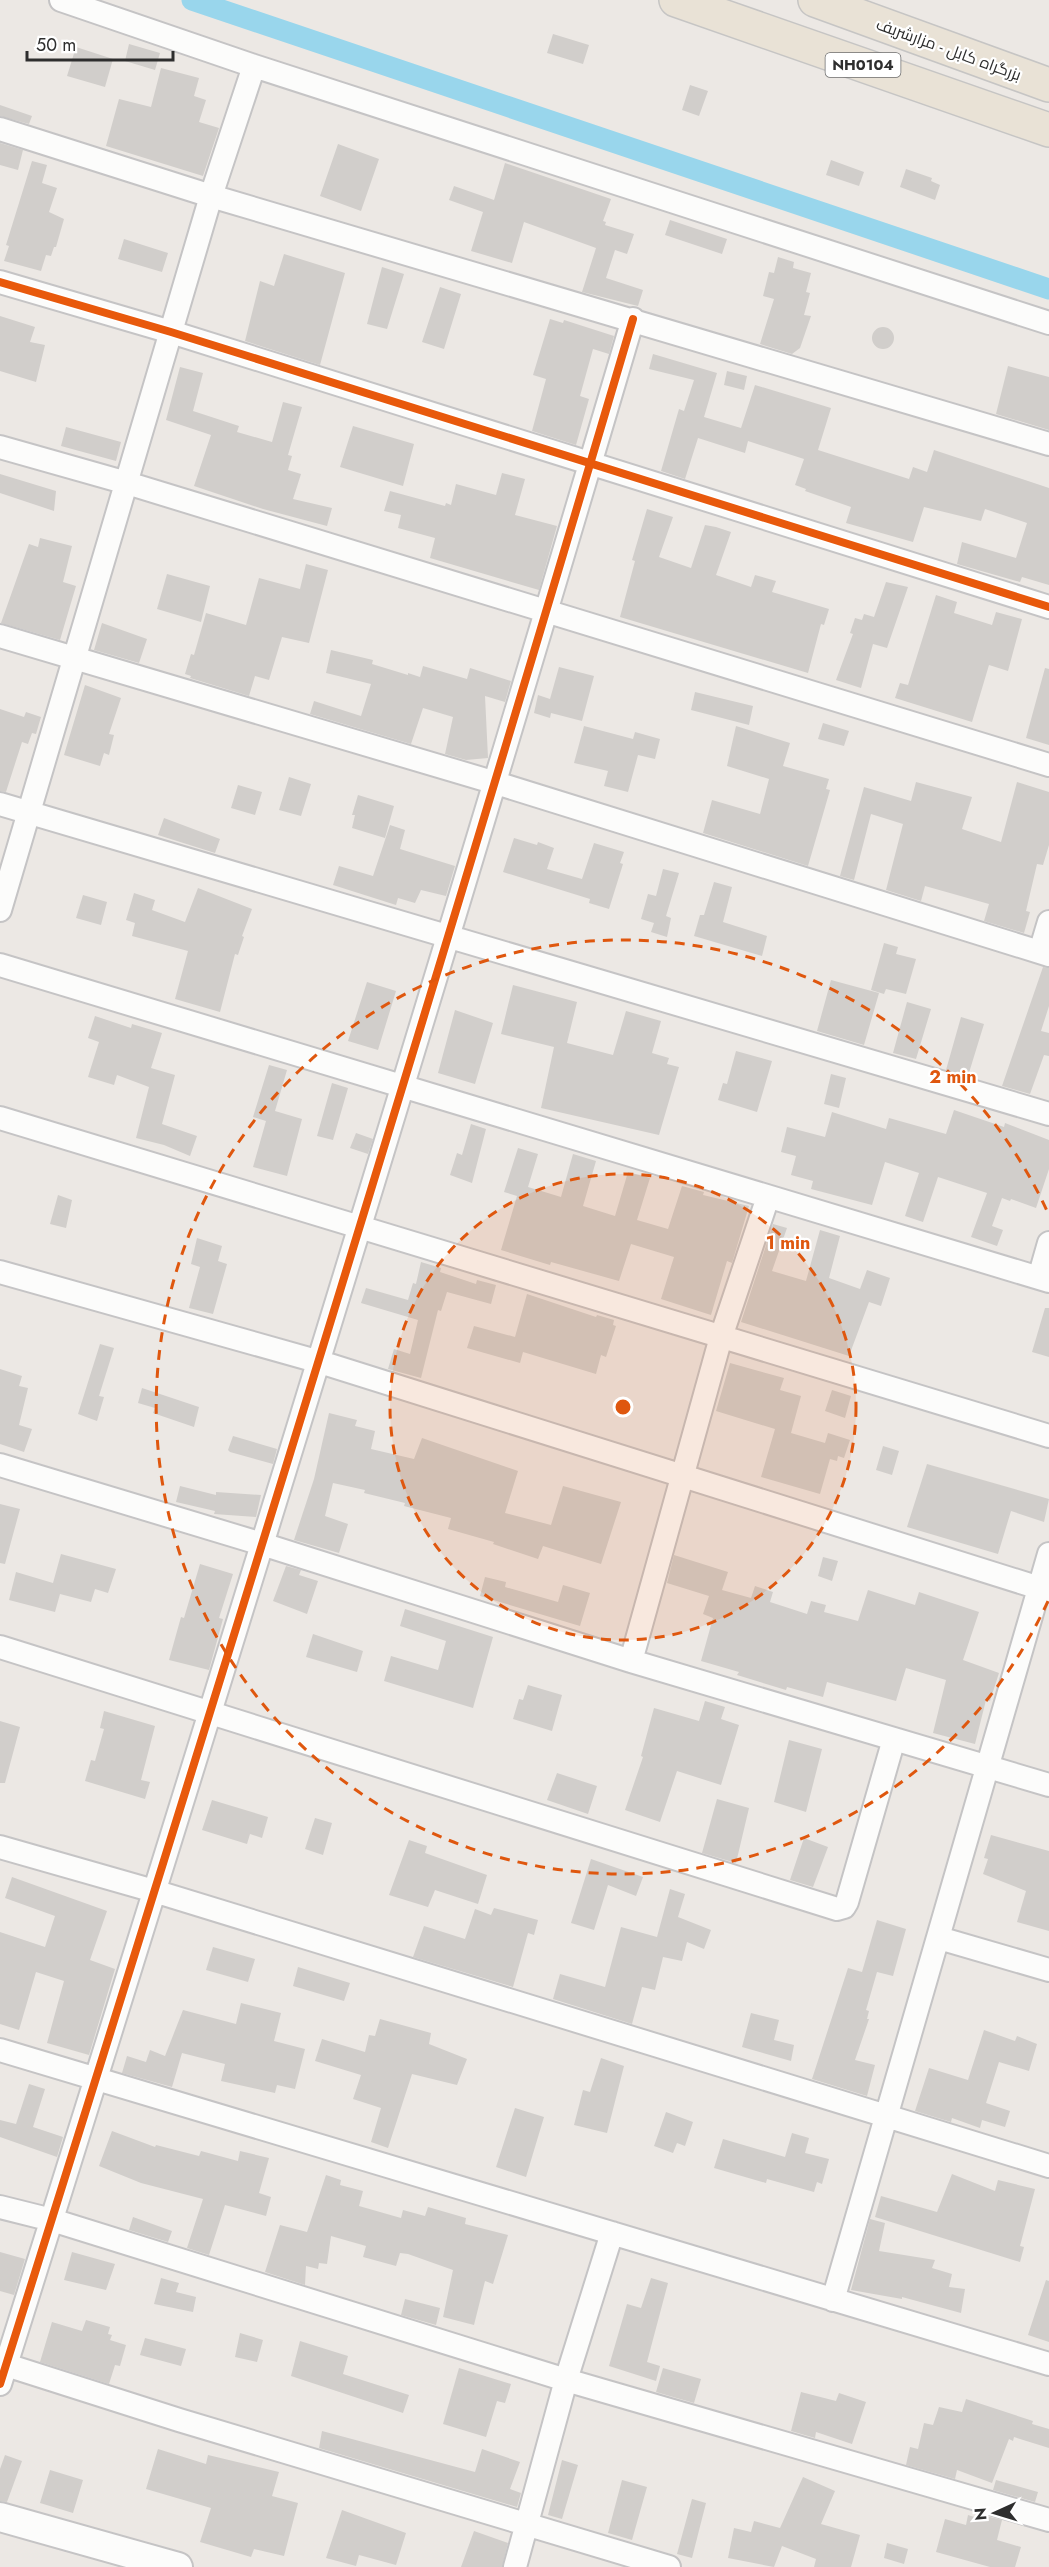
<svg xmlns="http://www.w3.org/2000/svg" width="1049" height="2567" viewBox="0 0 1049 2567" font-family="Jost,Cairo,sans-serif">
	<style>
		.lines { fill: none; stroke-linecap: round; stroke-linejoin: round }
		.canal { stroke: #99d6ec; stroke-width: 21 }
		.building { fill: #d1cecb }
		.minor-casing { stroke: #c5c4c5; stroke-width: 26 }
		.tertiary-casing { stroke: #c5c4c5; stroke-width: 32 }
		.trunk-casing { stroke: #c6c5c4; stroke-width: 36 }
		.minor { stroke: #fcfcfb; stroke-width: 22 }
		.tertiary { stroke: #fcfcfb; stroke-width: 28 }
		.trunk { stroke: #e9e2d6; stroke-width: 33 }
		.cycleway-casing { stroke: #fff; stroke-width: 11 }
		.cycleway { stroke: #e8590c; stroke-width: 8 }
		.ring { fill: none; stroke: #df570e; stroke-width: 3; stroke-dasharray: 10 8 }
		.labels { text-anchor: middle; stroke-width: 4.5; stroke-linejoin: round; paint-order: stroke }
		.shield { fill: #fff; stroke: #6d6d6d; stroke-width: 1.5 }
		.shield-label { font-size: 15px; font-weight: bold; fill: #2e2e2e }
		.street-label { font-size: 16px; fill: #2e2e2e; stroke: #fff }
		.centre { fill: #df570e; stroke: #fff; stroke-width: 3 }
		.ring-label { font-size: 18px; text-anchor: middle; font-weight: bold; fill: #df570e; stroke: #fff; stroke-width: 4.5; stroke-linejoin: round; paint-order: stroke }
	</style>
	<rect width="100%" height="100%" fill="#ece8e4"/>
	<g class="lines">
		<path class="canal" d="M192,0L1049,289"/>
	</g>
	<path class="building" d="M553,34L589,45L583,64L547,53Z
		M129,44L160,53L155,70L125,61Z
		M76,47L113,59L105,87L67,76Z
		M161,68L199,78L194,96L206,100L199,122L219,128L203,176L106,146L119,99L151,107Z
		M690,85L708,91L699,116L682,110Z
		M0,105L32,116L29,124L0,116Z
		M0,143L23,150L18,170L0,165Z
		M338,144L379,159L361,211L320,196Z
		M831,160L864,172L859,186L826,175Z
		M32,161L47,165L42,183L57,188L49,212L64,219L56,247H54L51,256L46,255L41,271L4,261L9,246L6,245Z
		M505,163L611,199L603,221L606,222L605,225L634,234L627,254L615,250L606,278L643,290L638,306L582,292L596,248L524,222L512,263L471,251L483,212L449,200L454,186L494,200Z
		M906,169L932,178L931,181L940,185L935,200L900,187Z
		M670,220L727,239L722,254L665,235Z
		M124,239L168,253L162,272L118,259Z
		M284,254L345,273L320,365L245,341L260,281L274,286Z
		M778,257L794,262L793,268L811,273L806,292L810,293L804,315L811,316L800,348L792,354L760,344L774,299L763,296L769,272L774,273Z
		M382,267L404,274L387,329L367,324Z
		M440,287L461,294L444,349L422,342Z
		M0,316L35,327L30,342L45,345L36,382L0,371Z
		M550,319L563,323L564,320L614,336L609,354L593,349L580,396L589,399L576,445L532,431L546,379L533,375Z
		M872 338a11 11 0 1 1 22 0a11 11 0 1 1-22 0Z
		M653,354L717,373L704,417L741,428L755,385L831,408L818,450L909,479L913,467L927,472L934,450L1049,488V585L1022,577L1020,582L957,564L962,542L1016,558L1027,523L985,509L981,521L924,507L913,542L846,523L851,507L805,491L806,489L795,485L804,459L748,441L745,453L698,438L685,479L661,471L679,409L684,411L694,380L649,369Z
		M1008,366L1049,377V430L996,414Z
		M180,367L203,373L193,411L239,426L237,432L272,442L283,402L302,407L288,455L292,456L288,470L301,474L293,499L332,508L327,526L263,509L194,486L211,435L166,420Z
		M727,371L747,376L744,390L724,385Z
		M353,426L414,444L403,486L340,467Z
		M66,427L121,442L116,461L61,446Z
		M502,473L525,479L515,515L557,526L539,590L430,558L435,538L398,528L401,515L384,511L390,491L445,506L446,503L451,505L456,484L496,495Z
		M0,474L56,491L54,511L0,493Z
		M647,509L673,517L659,557L691,568L705,525L716,527L731,532L716,575L751,587L755,575L776,581L772,592L829,609L824,625L821,624L808,673L620,617L635,561L632,560Z
		M40,538L72,546L63,582L76,586L60,640L1,623L29,544L38,547Z
		M306,564L328,570L309,643L282,637L269,680L255,676L249,696L190,678L191,676L185,674L191,654L194,655L206,613L246,625L259,578L300,589Z
		M167,574L210,586L201,622L157,609Z
		M886,582L908,587L887,648L873,644L861,688L836,680L853,634L850,633L855,618L862,620L864,614L874,617Z
		M936,595L957,602L954,613L992,625L996,612L1022,619L1008,671L989,665L972,722L895,698L900,683L908,685Z
		M102,623L147,639L139,663L94,650Z
		M331,650L373,660L372,664L408,675V673L420,677L423,666L467,679L470,668L511,681L505,702L485,696L488,758L466,760L445,754L453,717L423,708L411,744L310,714L314,701L361,716L371,684L326,673Z
		M559,667L594,676L582,721L551,713L550,718L534,713L538,695L550,699Z
		M1045,668L1049,669V745L1026,738Z
		M85,685L121,698L109,734L114,735L109,755L104,753L100,766L64,755Z
		M695,692L753,706L749,725L691,710Z
		M0,709L24,717L26,712L41,717L36,734L32,733L28,744L22,742L6,792L0,791Z
		M823,723L849,731L844,746L818,739Z
		M584,726L633,739L635,732L660,739L655,759L638,755L628,792L604,786L608,771L574,763Z
		M736,726L790,743L783,766L829,779L826,789L830,790L808,866L703,833L712,800L760,814L769,779L727,766Z
		M289,777L311,784L301,816L279,810Z
		M916,782L972,797L962,829L1001,842L1017,782L1049,792V845L1043,865L1037,864L1026,911L1030,912L1024,933L984,921L989,904L925,886L921,901L886,890L903,824L871,814L854,880L840,876L864,787L911,801Z
		M238,785L262,792L255,815L231,808Z
		M358,795L394,806L385,838L352,828L355,815H352Z
		M164,818L220,839L215,853L158,835Z
		M390,825L405,830L400,849L455,866L446,896L421,890L415,903L398,898L396,905L333,885L339,866L373,876Z
		M514,838L537,845L538,842L554,848L547,869L582,879L594,843L624,852L620,863L623,864L609,909L589,903L590,899L503,872Z
		M663,869L679,873L666,916L671,918L667,937L651,932L654,923L641,919L648,894L656,896Z
		M714,882L732,887L723,922L767,936L762,956L694,936L700,915H704Z
		M198,888L252,909L242,936L244,937L238,955L235,954L220,1012L175,999L188,951L132,936L135,923L126,920L134,893L155,900L152,910L185,922Z
		M83,895L107,902L101,925L76,918Z
		M884,943L898,947L896,954L916,959L906,994L886,989L884,994L871,990Z
		M1043,967L1049,968V1006L1041,1031L1049,1033V1056L1044,1055L1030,1094L1002,1086Z
		M831,980L879,993L864,1045L817,1031Z
		M367,982L396,991L378,1050L348,1041Z
		M513,985L577,1002L567,1043L613,1055L626,1011L661,1021L652,1053L669,1058L667,1064L679,1067L659,1135L541,1108L554,1047L501,1034Z
		M907,1002L931,1009L916,1059L893,1053Z
		M455,1010L493,1023L475,1084L438,1073Z
		M95,1016L131,1028L132,1024L162,1033L151,1068L175,1075L162,1124L197,1136L190,1156L164,1145L136,1138L149,1087L117,1075L114,1085L88,1077L99,1042L88,1038Z
		M961,1017L984,1024L968,1076L946,1070Z
		M736,1051L772,1061L757,1112L718,1100L723,1083L727,1084Z
		M269,1065L287,1070L275,1111L302,1119L287,1176L253,1167L266,1121L253,1117Z
		M831,1074L846,1078L839,1108L824,1104Z
		M332,1083L348,1088L333,1140L317,1136Z
		M954,1110L1004,1127L1005,1123L1049,1140V1169L1036,1208L1011,1199L1010,1201L1002,1198L992,1226L1003,1230L997,1246L971,1237L987,1193L938,1177L923,1222L905,1216L919,1173L885,1162L872,1205L811,1189L813,1181L791,1175L796,1156L781,1152L787,1127L825,1137L832,1112L886,1129L889,1118L946,1134Z
		M471,1124L486,1129L472,1183L450,1175L457,1153L462,1155Z
		M356,1133L373,1139L368,1154L350,1148Z
		M518,1148L538,1154L528,1187L561,1197L573,1154L596,1161L583,1206L615,1216L628,1172L650,1178L637,1220L668,1229L682,1186L704,1192L703,1195L749,1206L732,1263L727,1261L711,1315L661,1299L674,1257L631,1244L619,1281L551,1262L550,1265L501,1250L517,1196L504,1192Z
		M58,1195L72,1200L66,1228L50,1224Z
		M773,1224L787,1228L772,1271L806,1281L820,1230L840,1236L829,1278L860,1289L867,1270L890,1278L881,1306L869,1302L849,1356L741,1322Z
		M197,1238L222,1246L218,1261L227,1264L213,1314L189,1308L200,1267L191,1264Z
		M421,1262L441,1268L440,1272L476,1284L477,1280L496,1285L491,1304L447,1292L441,1311L438,1310L421,1378L388,1369L394,1349L410,1354L418,1320L361,1303L366,1288L408,1300L413,1283L416,1284Z
		M527,1294L596,1317L597,1315L614,1320L613,1325L616,1326L606,1357L601,1355L596,1374L523,1352L520,1363L467,1348L474,1326L515,1337Z
		M1045,1308H1049V1357L1032,1352Z
		M100,1344L114,1348L99,1396L104,1397L97,1421L78,1414Z
		M730,1363L784,1378L780,1390L801,1396L791,1433L825,1443L828,1433L850,1440L844,1458L838,1456L837,1461L830,1459L820,1494L761,1477L775,1429L716,1411Z
		M0,1369L22,1376L19,1386L28,1388L19,1425L32,1429L24,1452L0,1444Z
		M142,1388L199,1407L194,1427L153,1413L155,1408L138,1403Z
		M832,1390L851,1396L845,1418L825,1411Z
		M329,1413L357,1420L355,1426L375,1431L371,1449L414,1459L422,1438L518,1471L505,1513L551,1525L563,1486L621,1502L601,1564L543,1546L538,1559L493,1544L494,1542L448,1529L451,1518L404,1506L405,1503L364,1493L365,1490L333,1483L325,1516L348,1524L339,1553L294,1540L314,1479Z
		M233,1436L277,1449L273,1464L230,1452L228,1450Z
		M883,1446L899,1451L892,1475L876,1470Z
		M927,1464L1049,1499L1044,1522L1011,1511L998,1554L907,1527Z
		M180,1486L216,1495V1492L261,1495L256,1517L214,1514L215,1511L176,1502Z
		M0,1504L20,1509L5,1564L0,1563Z
		M61,1554L116,1569L108,1593L95,1589L91,1602L60,1594L55,1612L9,1600L16,1572L53,1583Z
		M674,1555L728,1572L722,1590L751,1598L755,1586L773,1592L770,1602L807,1614L811,1601L826,1605L824,1612L858,1621L868,1590L915,1605L919,1592L979,1612L963,1660L999,1673L990,1701L986,1700L975,1744L933,1733L946,1680L906,1668L896,1701L827,1682L823,1697L787,1687L786,1690L737,1675L739,1672L701,1661L713,1618L703,1614L709,1596L667,1583Z
		M823,1557L838,1561L832,1581L818,1576Z
		M200,1564L233,1574L219,1618L223,1619L209,1670L169,1660L181,1617L184,1618Z
		M286,1566L301,1570L299,1575L318,1581L307,1614L273,1601Z
		M485,1577L506,1582L505,1587L558,1602L563,1585L590,1593L580,1626L480,1596Z
		M405,1609L493,1637L473,1708L384,1681L391,1656L438,1670L446,1641L400,1626Z
		M313,1634L363,1651L357,1672L306,1657Z
		M528,1685L562,1695L552,1731L513,1719L519,1699L523,1700Z
		M705,1701L725,1707L721,1719L739,1725L721,1785L677,1771L660,1822L625,1810L643,1757L641,1756L654,1708L699,1721Z
		M104,1711L155,1726L141,1780L150,1782L145,1799L85,1781L91,1760L95,1761L104,1729L100,1728Z
		M0,1721L20,1727L5,1783H0Z
		M789,1740L822,1749L806,1812L774,1802Z
		M557,1773L597,1786L588,1814L547,1800Z
		M717,1799L749,1808L736,1863L702,1853Z
		M212,1800L268,1817L262,1838L250,1834L247,1844L202,1830Z
		M315,1818L332,1823L323,1855L305,1849Z
		M991,1835L1049,1851V1931L1017,1922L1026,1891L983,1874L988,1859L984,1858Z
		M804,1838L828,1847L813,1887L790,1880Z
		M409,1840L427,1846L425,1853L487,1875L478,1904L435,1890L428,1907L389,1895Z
		M591,1859L643,1877L636,1896L608,1885L594,1930L571,1923Z
		M12,1877L107,1911L90,1960L115,1969L89,2055L47,2043L64,1981L36,1972L19,2030L0,2024V1932L45,1947L55,1916L5,1898Z
		M670,1889L685,1894L678,1917L711,1930L704,1949L687,1942L682,1961L663,1957L655,1990L642,1987L632,2024L553,1999L560,1974L605,1987L621,1927L657,1937Z
		M494,1908L538,1920L534,1935L528,1933L513,1987L413,1957L424,1926L465,1939L475,1909L491,1915Z
		M877,1920L906,1929L893,1976L877,1972L866,2010L869,2011L867,2019H869L855,2060L875,2065L867,2096L812,2079L848,1968L862,1972Z
		M213,1947L255,1959L248,1982L206,1970Z
		M298,1967L350,1983L344,2001L293,1986Z
		M241,2003L281,2013L274,2041L305,2049L295,2089L277,2085L275,2093L221,2081L225,2064L182,2053L172,2087L122,2073L127,2056L146,2062L150,2050L165,2056L183,2010L236,2024Z
		M751,2013L779,2020L774,2040L794,2045L791,2061L742,2047Z
		M380,2019L431,2033L429,2044L467,2059L457,2085L412,2074L388,2148L371,2142L381,2108L353,2099L361,2075L315,2061L322,2039L365,2052L369,2035L375,2036Z
		M984,2030L1015,2041L1017,2036L1037,2044L1029,2071L999,2062L986,2103L1010,2111L1005,2127L982,2120L980,2128L952,2118L951,2122L915,2111L929,2068L968,2080Z
		M601,2058L624,2066L607,2133L574,2125L583,2090L590,2092Z
		M29,2084L45,2089L33,2127L63,2137L57,2157L0,2137V2120L16,2124Z
		M515,2108L544,2117L526,2177L496,2167Z
		M666,2112L693,2122L685,2146L677,2143L673,2153L654,2146Z
		M112,2131L155,2147L156,2145L199,2156L201,2151L238,2161L240,2151L269,2158L259,2193L271,2197L266,2216L225,2205L209,2255L187,2248L203,2199L141,2183L99,2166Z
		M792,2133L809,2138L805,2153L829,2159L822,2184L817,2182L814,2192L767,2179L766,2183L714,2168L723,2139L785,2157Z
		M952,2174L995,2191L998,2180L1035,2189L1020,2246L1024,2247L1020,2262L875,2217L881,2196L937,2212Z
		M326,2175L341,2180L340,2185L363,2191L359,2206L401,2218L403,2210L425,2216L428,2207L466,2218L465,2224L508,2235L493,2284L485,2281L474,2325L443,2317L453,2270L408,2254L400,2253L396,2266L363,2257L366,2246L331,2236L327,2264L319,2263L318,2269L306,2266L305,2285L265,2272L280,2225L307,2232Z
		M133,2217L172,2231L168,2242L129,2230Z
		M870,2219L885,2223L879,2251L935,2260L932,2268L952,2274L949,2287L965,2289L961,2313L902,2297V2299L851,2290Z
		M0,2252L25,2259L14,2295L0,2291Z
		M72,2252L115,2264L106,2290L64,2280Z
		M161,2278L179,2283L176,2292L196,2297L193,2312L154,2304Z
		M651,2278L668,2283L647,2362L660,2366L656,2381L609,2366L627,2304L641,2308Z
		M1046,2280L1049,2281V2342L1028,2335Z
		M405,2299L440,2308L436,2325L401,2315Z
		M86,2320L110,2327L108,2334L112,2335L110,2340L126,2345L120,2366L115,2365L109,2384L40,2362L52,2322L82,2331Z
		M240,2333L263,2340L257,2362L235,2357Z
		M145,2338L186,2349L181,2366L140,2355Z
		M300,2341L348,2356L343,2374L409,2395L403,2413L291,2376Z
		M459,2368L511,2384L505,2403L497,2401L486,2437L443,2424Z
		M663,2368L701,2379L694,2403L656,2392Z
		M801,2392L836,2401L839,2393L866,2402L852,2444L816,2432L815,2438L791,2431Z
		M966,2399L1033,2421L1032,2424L1049,2429V2448L1014,2437L1013,2441L1009,2439L992,2483L957,2470L955,2479L906,2465L910,2447L918,2449L924,2423L933,2425L939,2407L962,2412Z
		M322,2431L475,2472L482,2449L520,2462L510,2489L521,2493L517,2507L319,2448Z
		M158,2449L206,2464L208,2455L279,2472L272,2496L298,2503L284,2556L254,2549L251,2557L200,2542L211,2508L146,2489Z
		M5,2455L22,2461L7,2502L0,2501V2469Z
		M562,2460L578,2465L562,2519L548,2515Z
		M50,2470L83,2480L73,2513L40,2503Z
		M803,2477L835,2491L821,2524L860,2535L851,2567H814L816,2559L782,2546L774,2567L728,2558L734,2528L751,2532L754,2521L780,2528Z
		M622,2480L647,2487L632,2540L608,2533Z
		M996,2480L1038,2492L1035,2502L993,2490Z
		M692,2499L706,2503L692,2558L677,2554Z
		M342,2510L406,2533L396,2565L359,2555L356,2566L326,2558Z
		M968,2515L984,2520L986,2516L1002,2520L997,2540L1021,2547L1015,2567H990L936,2552L945,2519L966,2525Z
		M474,2531L508,2543L502,2567H461Z
		M887,2543L908,2549L904,2564L884,2558Z"/>
	<g class="lines">
		<g class="minor-casing">
			<path id="minor" d="M61,0L254,66L1049,323
				M0,129L211,196L1049,444
				M0,282L171,332L1049,607
				M0,447L127,483L1049,765
				M0,636L496,783L1049,955
				M0,804L1049,1114
				M0,910L211,196L254,66
				M1049,922L1040,952L1049,955
				M0,965L1049,1281
				M0,1118L1049,1436
				M0,1272L320,1362L1049,1591
				M1039,1278L1049,1243
				M0,1465L262,1544L631,1661L1049,1785
				M0,1647L837,1909L844,1907L847,1902L894,1739
				M631,1661L721,1337L768,1197
				M0,1847L154,1891L1049,2166
				M939,1938L1049,1970
				M0,2050L1049,2364
				M0,2207L52,2220L566,2380L1049,2520
				M833,2300L1049,1554
				M0,2363L179,2420L669,2567
				M0,2384C216,1698 429,1010 633,319
				M515,2567L566,2380L612,2233"/>
		</g>
		<g class="tertiary-casing">
			<path id="tertiary" d="M0,2517L178,2567"/>
		</g>
		<g class="trunk-casing">
			<path id="trunk" d="M676,0L1049,130
				M815,0L1049,85"/>
		</g>
		<use href="#minor" class="minor"/>
		<use href="#tertiary" class="tertiary"/>
		<use href="#trunk" class="trunk"/>
		<g class="cycleway-casing">
			<path id="cycleway" d="M0,282L171,332L1049,607
				M0,2384C216,1698 429,1010 633,319"/>
		</g>
		<use href="#cycleway" class="cycleway"/>
	</g>
	<circle cx="623" cy="1407" r="233" fill="#df570e" fill-opacity=".12"/>
	<g class="ring">
		<circle cx="623" cy="1407" r="233"/>
		<path d="M1048 1601A467 467 0 1 1 1048 1213"/>
	</g>
	<g class="labels">
		<rect class="shield" x="825.5" y="53" width="75" height="24" rx="4.5"/>
		<g class="shield-label">
			<text x="863" y="70">NH0104</text>
		</g>
		<g class="street-label">
			<text transform="translate(949 49) rotate(20)" y="6">بزرگراه کابل - مزارشریف</text>
		</g>
	</g>
	<circle cx="623" cy="1407" r="9" class="centre"/>
	<g class="ring-label">
		<text x="953" y="1083">2 min</text>
		<text x="788" y="1249">1 min</text>
	</g>
	<g transform="translate(995 2513) rotate(266)" stroke="#ffffff" stroke-width="4.5" paint-order="stroke">
	<path d="M0-4.5L10 22L0 15L-10 22Z" fill="#2e2e2e"/>
	<text y="-9" font-size="16" font-weight="bold" text-anchor="middle" fill="#2e2e2e">N</text>
	</g>
	<path d="M27 51v9h146v-9" fill="none" stroke="#2e2e2e" stroke-width="3"/>
	<text x="36" y="51" font-size="18" fill="#2e2e2e" stroke="#ffffff" stroke-width="4.5" paint-order="stroke">50 m</text>
</svg>
